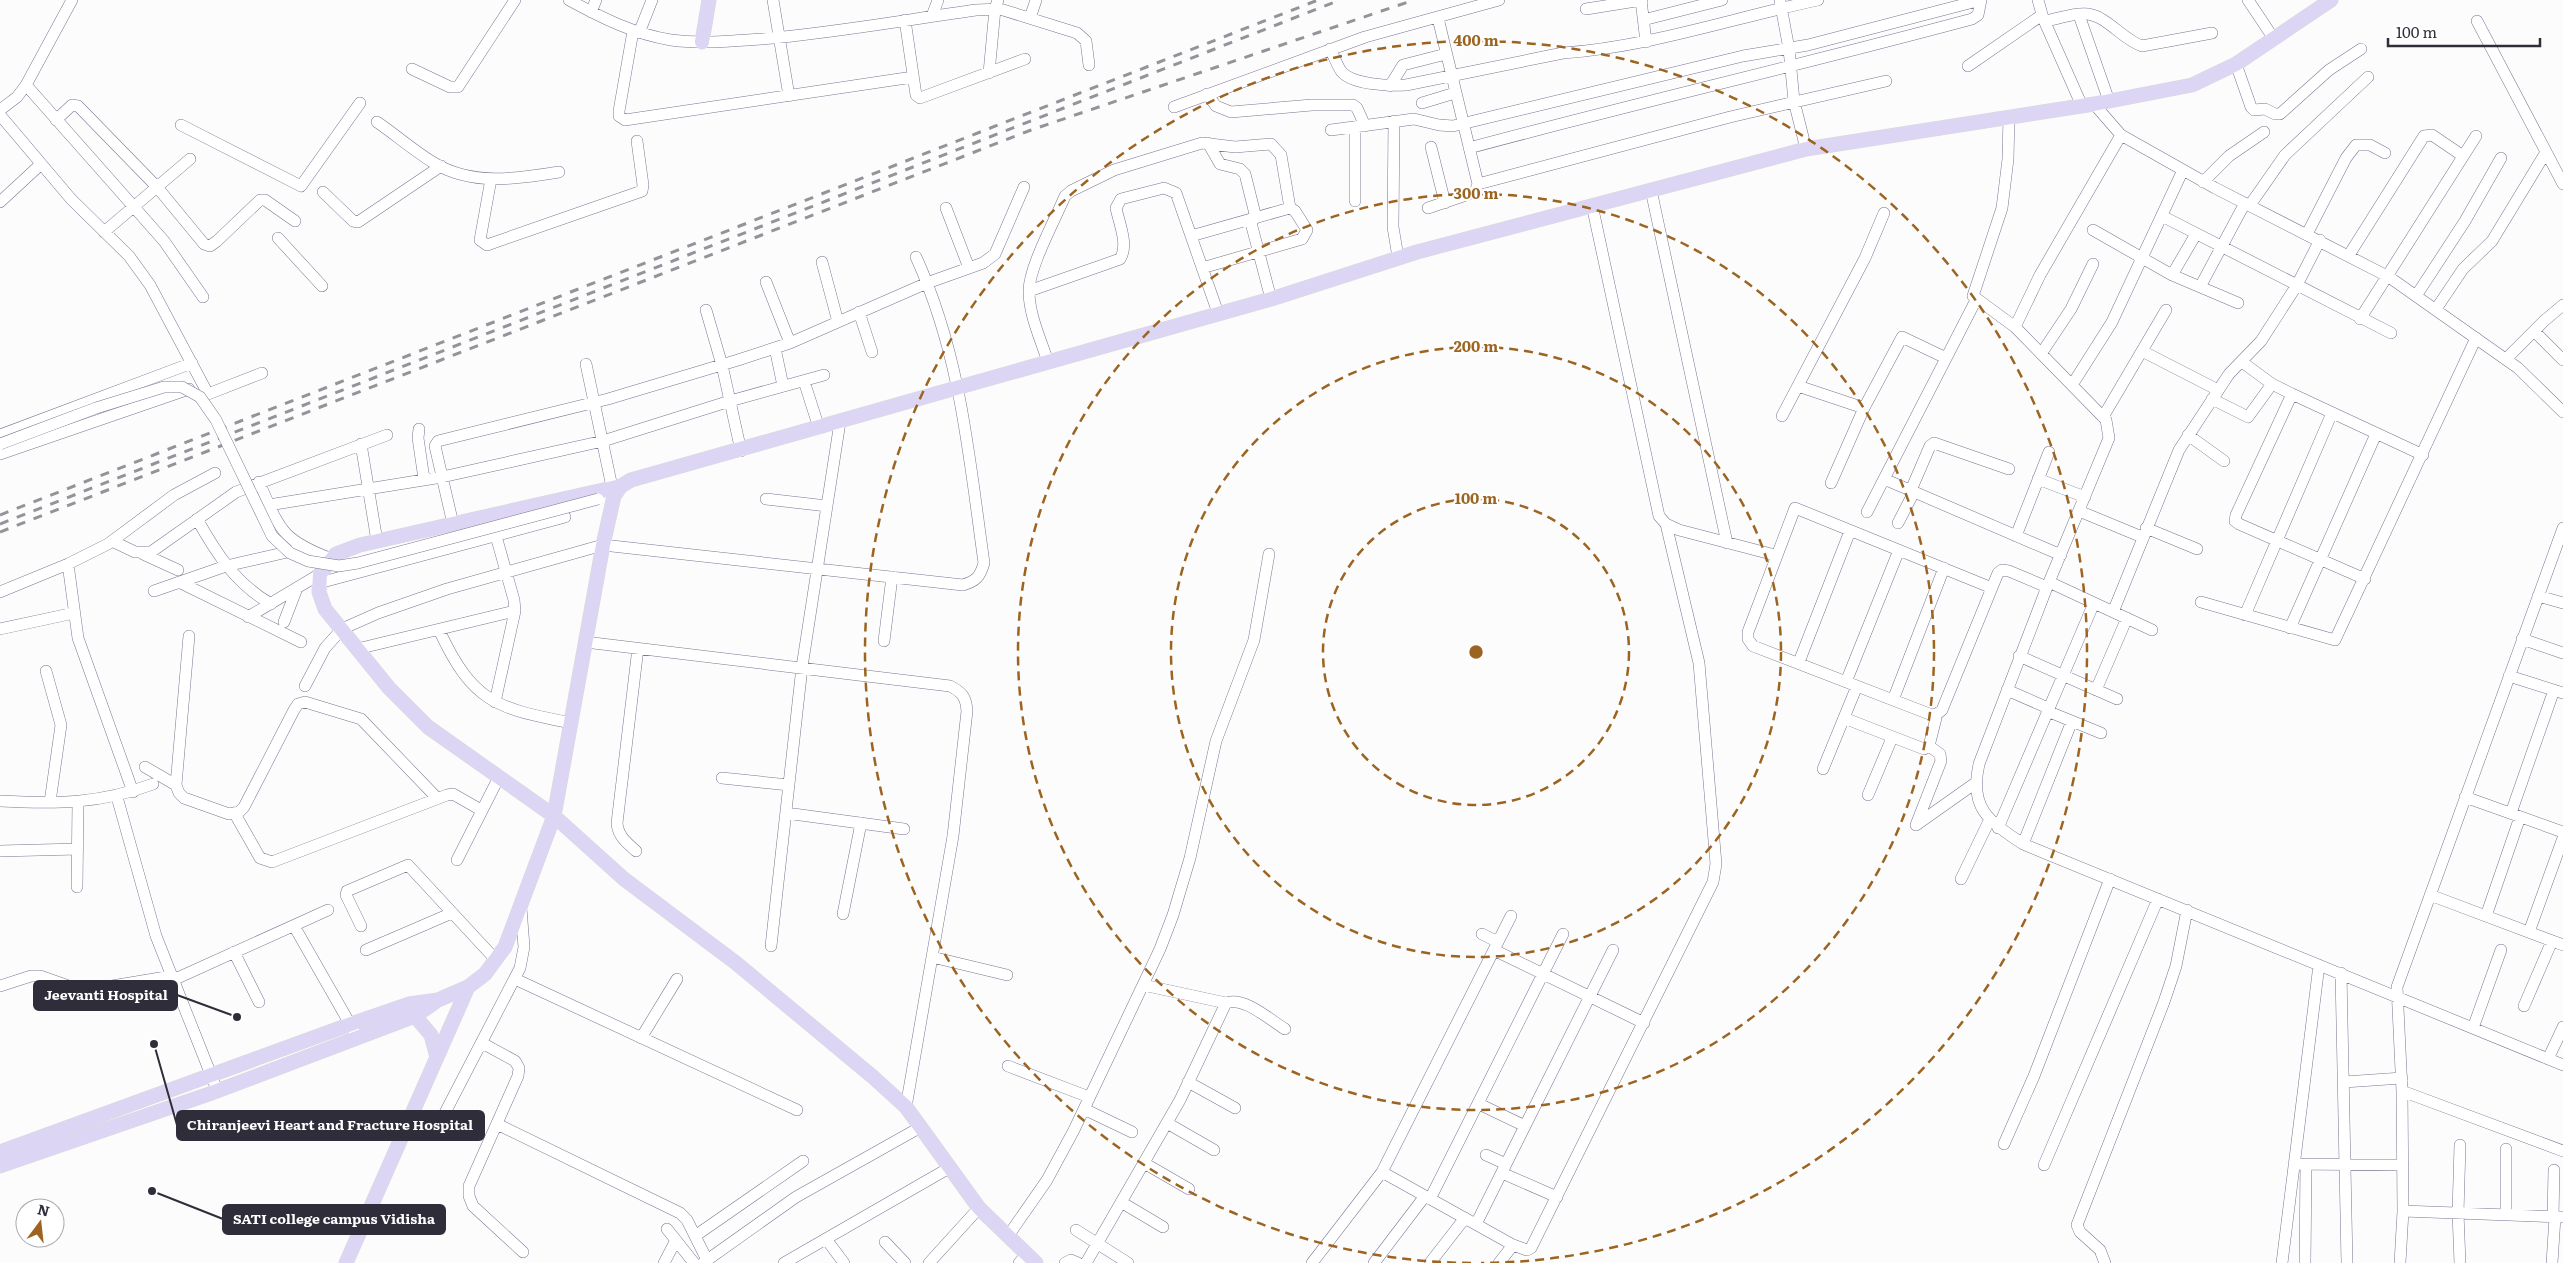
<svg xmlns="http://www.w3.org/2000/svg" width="2563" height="1263" viewBox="0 0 2563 1263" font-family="Literata,serif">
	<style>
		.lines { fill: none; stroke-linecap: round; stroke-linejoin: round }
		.minor-casing { stroke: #7c7593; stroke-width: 12 }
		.major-casing { stroke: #dad9dc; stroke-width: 15 }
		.minor { stroke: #fff; stroke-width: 11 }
		.major { stroke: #dcd6f4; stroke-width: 14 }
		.rail { stroke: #95939a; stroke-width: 3; stroke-dasharray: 9 9; stroke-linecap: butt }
		.minor-bridge-casing { stroke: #7c7593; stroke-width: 12; stroke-linecap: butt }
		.minor-bridge { stroke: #fff; stroke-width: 11 }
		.ring { fill: none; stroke: #9c6420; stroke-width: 2.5; stroke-dasharray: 9 6 }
		.centre { fill: #9c6420; stroke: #fff; stroke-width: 2.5 }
		.ring-label { font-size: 15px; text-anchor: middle; font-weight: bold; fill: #9c6420; stroke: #fff; stroke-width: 4.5; stroke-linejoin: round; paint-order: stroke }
		.leader { fill: none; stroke: #302d3a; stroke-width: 2 }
		.callout-dot { fill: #302d3a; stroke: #fff; stroke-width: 2 }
		.callout { fill: #302d3a; stroke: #302d3a; stroke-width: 2 }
		.callout-label { font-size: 14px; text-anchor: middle; font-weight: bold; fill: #fff }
	</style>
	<rect width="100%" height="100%" fill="#fcfcfc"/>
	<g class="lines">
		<g class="minor-casing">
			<path id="minor" d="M569,0C602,18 634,34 671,40C701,44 732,41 762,39C833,33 905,20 976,10L1000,9L1077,33L1086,41L1089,65
				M773,0L789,96
				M1641,0L1646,42
				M2038,0L2043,18L2082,106
				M2248,0L2274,39
				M1780,1L1789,49L1794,101L1806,149
				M1586,9L1642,0
				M591,12L596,0
				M2079,15L2109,101
				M932,16L938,0
				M1030,18L1036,0
				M905,20L916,95L920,98L1025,59
				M1643,20L1722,0
				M2045,21C2058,19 2075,12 2088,14C2108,17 2123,40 2142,46L2212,33
				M2477,21L2563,184
				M633,31L619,111V116L625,120L913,77
				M639,33L652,0
				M1330,49C1334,56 1337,65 1341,71C1352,85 1390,86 1406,85L1563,53C1649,47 1733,18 1818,0
				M2236,64L2251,107L2254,110L2265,109L2275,114H2280L2329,70L2361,49
				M1968,66L2042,15
				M412,69L450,87H458L515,0
				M989,73L995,9L998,0
				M26,85L164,241L203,297
				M1390,86L1403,65L1446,54
				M1207,94L1216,106L1231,112L1312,105H1353L1357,108L1365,126
				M1422,103L1455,93
				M2094,104L2121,135L2215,188L2389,277L2518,368L2563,412
				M1174,107L1365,37L1499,0
				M0,110L17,97L26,85L72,0
				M0,115L71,199L129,256L150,285L208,394L262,373
				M2009,116L2008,159L2002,208L1973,296L2015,327L2106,420L2109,438L2047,587L1979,764C1969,809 1989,821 2023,844L2563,1065
				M56,120L72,105L78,106L157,187L204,244L210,246L217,241L260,200H265L295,221
				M1394,121L1393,227L1398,257
				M377,122C396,135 414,151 434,163C472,186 517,179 559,172
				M181,125L301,186L360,103
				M1355,127V201
				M1331,130L1414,119L1439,125L1453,126L1743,56L1808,45L1981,0
				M1208,143L1220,164L1240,169L1245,174L1256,218
				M1431,147L1445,203
				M1469,148C1636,103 1805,64 1972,19L1978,15L1981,0
				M491,179L480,240L487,245L642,191L643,185L637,141
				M2203,182L2229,156L2264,132
				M1478,184L1730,117L1886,81
				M1651,190L1727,543
				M323,192L353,221L358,222L441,166
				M0,202L40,165
				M1592,205L1659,516L1666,524L1679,530L1775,555
				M2250,205L2285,155L2368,77
				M946,208L969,268
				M1428,208L1475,192L1478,184L1438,18
				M2162,216L2391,333
				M1250,219L1271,299
				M2093,230L2172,275L2238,303
				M104,232L190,159
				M2307,234L2346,158L2356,145H2370L2385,153
				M1191,236L1290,208L1295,211L1307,230L1302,239L1202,268
				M278,238L322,286
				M2349,255L2424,136L2432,135L2463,156
				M822,262L838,322
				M2172,275L2196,234
				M766,282L790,343
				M2200,287L2245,203
				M1029,291L1120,259C1129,245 1119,223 1116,208L1121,199L1164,188L1176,193L1218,313
				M2416,296L2465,221L2501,158
				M2436,309L2463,269L2492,241L2546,152
				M706,310L722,365L741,451
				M859,312L872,352
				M2360,319L2476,136
				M2015,327L2040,275L2121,135
				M2534,331L2563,360
				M775,348L783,386
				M2142,351L2218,390
				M2041,354L2071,309L2093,264
				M2506,359L2544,321L2563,305
				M1048,362C1041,340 1029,315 1029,291C1029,267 1055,220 1065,196L1071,191L1114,170L1202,143L1235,147L1271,144L1281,155L1290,208
				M2242,362L2272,384L2292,394L2423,455
				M586,364L612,487
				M804,381L819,428
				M2072,385L2112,322L2183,170
				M1798,386L1864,408
				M2292,394L2236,515L2235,521L2239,524L2365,579
				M2212,399L2248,417L2272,384
				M1782,416L1865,258L1884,213
				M2103,417L2166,310
				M419,429L418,438L424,479
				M0,435L192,363
				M2188,435L2224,461
				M361,444L377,541
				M0,454L189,389
				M1884,479L2061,555
				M2038,479L2085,497
				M259,482C280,530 281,540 332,559
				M1831,483L1864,408L1902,337L1946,358
				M1911,490L1930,446L1934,443L2009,469
				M766,499L827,506
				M269,505L442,477L603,441L730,401L824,375
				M2079,511L2142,537
				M1867,512L1976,300
				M197,519C216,553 236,584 271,604
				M1898,523L1914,492
				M453,524L435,446L438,441L608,399L738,360L790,343L927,283L983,263L995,254L1024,187
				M2146,528L2197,549
				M2016,536L2049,452
				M112,541L135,552H151L236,492L387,435
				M143,554L178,570
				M68,564L78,638L133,792
				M179,582L301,642
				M2049,582L2152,630
				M319,583L565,517
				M1992,588L1795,508L1748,632V639L1753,646L1932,715L1937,714L1942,710L1998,573L2002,570L2009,571L2047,587
				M154,591L226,566L305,548
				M0,592L68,564L108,544L174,495L215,473
				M2538,596L2563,603
				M2201,602L2335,640L2476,338
				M2113,612L2179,450L2229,374L2261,341L2297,285L2320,240
				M2245,615L2332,413
				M248,617L320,574
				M284,622L297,588
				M2290,628L2376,434
				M0,629L74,613
				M439,630C473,703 496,708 571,723
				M189,636L176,785L179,793L184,798L229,814L239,812L244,807L294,710L298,704L305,702L361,719L437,798
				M2522,639L2563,653
				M884,641L892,577
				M585,642L950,686C962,692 966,697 967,711L953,836L906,1107
				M357,649L515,611
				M2019,656L2117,699
				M1799,662L1850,531
				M46,671L61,725L50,802
				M2509,676L2563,693
				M1846,682L1899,550
				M305,686L325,648L342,629L378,613L447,589L603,545L963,585C976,581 980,577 984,563C969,457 961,356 916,257
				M2007,690L2048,708
				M2096,690L2127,618
				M1893,700L1944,568
				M495,702L515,611L514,600L496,536
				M2047,711L2101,733
				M1844,718L1924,749L1929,746L1937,714
				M145,767L176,785
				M1823,769L1857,686
				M722,778L789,785
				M1868,795L1892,738
				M117,797L156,936L217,1090
				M2465,797L2563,832
				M0,801C56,804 100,804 153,784
				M786,813L904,829
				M2511,813L2554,690
				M235,814L260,858L272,862L447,795L453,794L481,810
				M1916,825L1941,761L1940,754L1929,746
				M1916,825L1974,784
				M1998,828L2094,603
				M2023,844L2072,721
				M0,851L78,849
				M636,851C626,842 618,836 617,823L638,648
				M457,860L499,777
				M1961,879L1990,819
				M77,887L78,802
				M2430,895L2563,945
				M843,914L861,823
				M2486,916L2520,817
				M294,926L354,1031
				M361,926L346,895L347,891L408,865L496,960
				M2529,932L2563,838
				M1482,934L1498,942
				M771,946L802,667L840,422
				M366,950L452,913
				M1494,950L1644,1023
				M234,952L259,1002
				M932,957L1007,975
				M2341,973L2347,1263
				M515,979L797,1110
				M173,980L328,910
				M1143,985L1226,1003
				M0,986L31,976H40L74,988L94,989L172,976
				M2524,1006L2552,941
				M2473,1028L2501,950
				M641,1038L677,979
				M482,1043L515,1061L519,1068L518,1076L469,1186V1196L473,1206L523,1252
				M2548,1059L2563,1027
				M1008,1066L1089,1097
				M1188,1082L1235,1108
				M2344,1082L2402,1078
				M2402,1091L2563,1151
				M1479,1104L1525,1126
				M1084,1109L1132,1132
				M1167,1123L1214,1150
				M497,1124L680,1213L687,1220L707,1260
				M435,1132L520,968L524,947L521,908
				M2004,1144L2034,1076L2110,879
				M2460,1145L2458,1213L2460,1263
				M1486,1155L1506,1164
				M1144,1163L1189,1189
				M2294,1164L2403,1165
				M2044,1165L2158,899
				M1382,1172L1513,1245L1527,1250L1531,1248L1713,882L1716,864L1699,663L1666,524
				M1502,1173L1557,1197
				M1430,1199L1563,934
				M1121,1202L1163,1227
				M2403,1211L2563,1217
				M2506,1215V1149
				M2553,1217L2554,1170
				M1476,1224L1613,950
				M667,1229L694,1263
				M1076,1230L1128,1263
				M695,1236L803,1161
				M1008,1236L1047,1180L1074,1130L1160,949L1173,915L1190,858L1216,741L1254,640L1269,554
				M826,1239L844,1263
				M885,1242L905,1263
				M664,1263L676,1240
				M703,1263L796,1197L919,1128
				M784,1263L949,1168
				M929,1263L979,1208
				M1019,1263L1027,1254
				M1065,1263L1071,1260L1078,1263
				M1086,1263L1180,1100L1226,1003C1244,996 1270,1020 1285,1029
				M1312,1263L1382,1172L1511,916
				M1374,1263L1425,1196
				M1430,1263L1465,1218
				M1499,1263L1513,1245
				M2105,1263L2100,1250L2080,1232L2077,1225L2164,1002L2176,966L2187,910
				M2282,1263L2319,965
				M2305,1263L2306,1164
				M2400,1263L2403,1211L2402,1091L2397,987L2563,528
				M2552,1263L2555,1217"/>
		</g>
		<g class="major-casing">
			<path id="major" d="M702,42L709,0
				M621,486L360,545L336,554L320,574L319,592L325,609L389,688L428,727L554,816L624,879L736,963L873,1077L906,1107L979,1208L1036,1263
				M415,1016L431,1035L437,1057
				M0,1152L351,1024L409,1004L438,1000L468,987L485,974L505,947L554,816L603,545L614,496L621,486L631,480L1271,299L1417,252L1806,149L2094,104L2192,85L2236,64L2331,0
				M0,1166L209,1094L415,1016L435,1002
				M346,1263L468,987"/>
		</g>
		<use href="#minor" class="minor"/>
		<use href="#major" class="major"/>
		<path class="rail" d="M0,515L1318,0
			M0,524L1340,0
			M0,532L1031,130L1414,0"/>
		<g class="minor-bridge-casing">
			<path id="minor-bridge" d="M0,444L96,408L164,387H182L200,397L216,420L272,536L290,553L308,561L339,566L358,563L598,499"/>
		</g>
		<use href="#minor-bridge" class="minor-bridge"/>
	</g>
	<g class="ring">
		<circle cx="1476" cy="652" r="153"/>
		<circle cx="1476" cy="652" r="305"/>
		<circle cx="1476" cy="652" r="458"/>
		<path d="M1471 1263A611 611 0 1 1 1481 1263"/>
	</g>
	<circle cx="1476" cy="652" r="8" class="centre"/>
	<g class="ring-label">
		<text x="1476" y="46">400 m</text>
		<text x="1476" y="199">300 m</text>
		<text x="1476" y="352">200 m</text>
		<text x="1476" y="504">100 m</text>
	</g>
	<path class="leader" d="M237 1017L177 995M154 1044L177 1125M152 1191L223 1219"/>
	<g class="callout-dot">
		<circle cx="237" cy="1017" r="5"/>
		<circle cx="154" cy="1044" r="5"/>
		<circle cx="152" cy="1191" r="5"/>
	</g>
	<g class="callout">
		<rect x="34" y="981" width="143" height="29" rx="5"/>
		<rect x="177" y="1111" width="307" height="29" rx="5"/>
		<rect x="223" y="1205" width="222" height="29" rx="5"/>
	</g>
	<g class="callout-label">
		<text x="106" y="1000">Jeevanti Hospital</text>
		<text x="330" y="1130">Chiranjeevi Heart and Fracture Hospital</text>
		<text x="334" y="1224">SATI college campus Vidisha</text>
	</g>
	<g transform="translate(40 1223) rotate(15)"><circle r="24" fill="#ffffff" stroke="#acabb0"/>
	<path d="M0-4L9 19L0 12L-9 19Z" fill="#9c6420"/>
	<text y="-8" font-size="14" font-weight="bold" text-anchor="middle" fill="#302d3a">N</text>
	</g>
	<path d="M2388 38v8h152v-8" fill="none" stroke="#302d3a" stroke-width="2.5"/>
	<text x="2396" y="38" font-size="15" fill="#302d3a" stroke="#ffffff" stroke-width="4" paint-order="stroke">100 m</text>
</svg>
